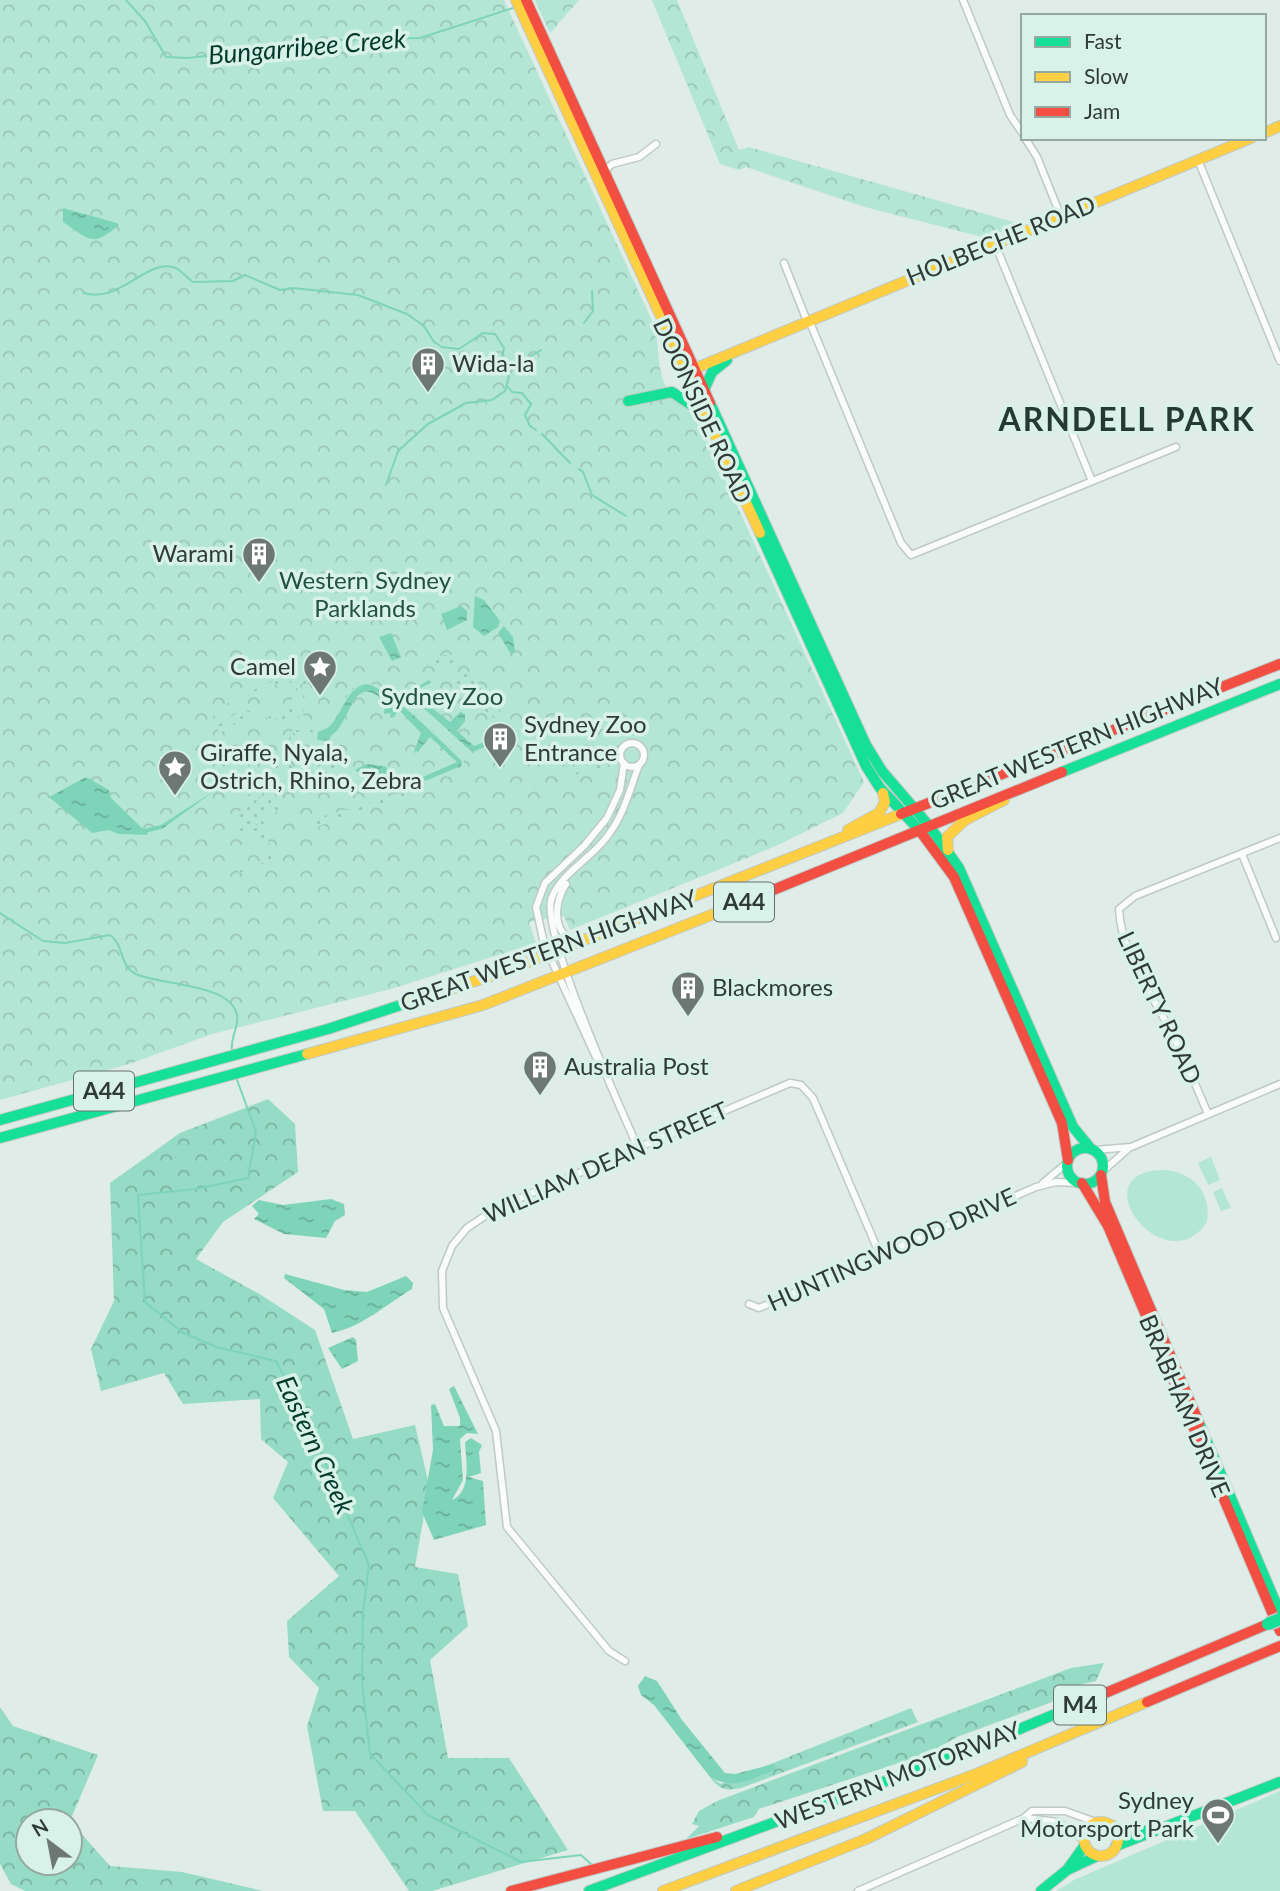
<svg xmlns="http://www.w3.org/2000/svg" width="1280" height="1891" viewBox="0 0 1280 1891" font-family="Lato,sans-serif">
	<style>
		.grass { fill: #b4e6d5 }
		.forest { fill: url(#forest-crowns); fill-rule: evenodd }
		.park { fill: url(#park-crowns) }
		.garden { fill: url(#garden-dots) }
		.water { fill: url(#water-ripples) }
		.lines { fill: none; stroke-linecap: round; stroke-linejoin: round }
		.stream { stroke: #7ed4b9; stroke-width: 2 }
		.street-casing { stroke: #bfc9c6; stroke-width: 9 }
		.fast-casing { stroke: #bfc9c6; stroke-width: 12 }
		.slow-casing { stroke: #bfc9c6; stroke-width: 12 }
		.jam-casing { stroke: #bfc9c6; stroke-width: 12 }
		.street { stroke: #fafcfc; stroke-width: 6 }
		.fast { stroke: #16e098; stroke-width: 10 }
		.slow { stroke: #ffcf43; stroke-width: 10 }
		.jam { stroke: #f24e42; stroke-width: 10 }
		.fast-bridge-casing { stroke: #bfc9c6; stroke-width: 15; stroke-linecap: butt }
		.fast-bridge { stroke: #16e098; stroke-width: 12 }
		.labels { text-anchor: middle; stroke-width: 7; stroke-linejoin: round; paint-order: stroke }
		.shield { fill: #d9f2e9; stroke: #63716c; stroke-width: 2 }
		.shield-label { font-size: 23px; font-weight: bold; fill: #303a36 }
		.street-label { font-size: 24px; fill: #303a36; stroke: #d9f2e9 }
		.poi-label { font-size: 24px; fill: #303a36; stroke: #d9f2e9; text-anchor: start }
		.park-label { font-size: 24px; fill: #215243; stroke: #d9f2e9 }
		.water-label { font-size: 26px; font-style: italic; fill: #033a2c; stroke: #d9f2e9 }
		.district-label { font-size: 32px; font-weight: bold; letter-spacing: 2px; fill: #263a33; stroke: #d9f2e9 }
	</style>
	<defs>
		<pattern id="forest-crowns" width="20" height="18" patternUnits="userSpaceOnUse" patternTransform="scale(1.75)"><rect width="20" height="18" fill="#95dbc5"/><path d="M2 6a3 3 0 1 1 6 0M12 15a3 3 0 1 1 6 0" fill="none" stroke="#7ab3a1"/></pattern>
		<pattern id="park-crowns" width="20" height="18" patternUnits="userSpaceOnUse" patternTransform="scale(1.75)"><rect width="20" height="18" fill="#b4e6d5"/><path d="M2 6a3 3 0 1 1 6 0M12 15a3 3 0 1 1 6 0" fill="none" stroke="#9bc6b7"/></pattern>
		<pattern id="garden-dots" width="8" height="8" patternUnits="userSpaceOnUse" patternTransform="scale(1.75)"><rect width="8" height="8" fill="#b4e6d5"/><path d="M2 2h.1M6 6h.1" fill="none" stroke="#9bc6b7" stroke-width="1.8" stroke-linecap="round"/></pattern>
		<pattern id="water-ripples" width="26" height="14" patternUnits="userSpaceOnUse" patternTransform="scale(1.75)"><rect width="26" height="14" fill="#7ed4b9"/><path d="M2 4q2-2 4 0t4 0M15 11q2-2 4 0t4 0" fill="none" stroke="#68ad97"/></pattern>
	</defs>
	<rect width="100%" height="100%" fill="#dfece8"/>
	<path class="grass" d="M1211,1157L1220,1180L1208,1185L1198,1163Z
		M1162,1170C1191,1171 1212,1191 1207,1222C1165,1285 1079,1172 1162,1170Z
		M1222,1188L1231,1208L1221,1211L1213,1192Z
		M1280,1791V1891H1056L1074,1880Z"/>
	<path class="forest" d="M268,1099L295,1124L298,1172L223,1222L196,1259L261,1295L315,1330L353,1439L415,1425L429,1485L415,1567L458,1574L468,1626L430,1660L448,1758H509L568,1850L432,1891H409L355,1811H323L307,1726L319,1688L289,1657L287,1621L339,1576L273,1498L288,1462L261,1439L260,1399L183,1404L164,1373L101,1391L91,1349L114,1301L110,1183L180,1133Z
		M1104,1663L1096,1681L1057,1690L1052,1702L957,1737L929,1753L759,1809L754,1817L686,1839L699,1826L692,1824L699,1811L717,1801L1071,1668Z
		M0,1707L13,1726L98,1755L70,1821L110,1866L182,1872L263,1891H25L11,1884L0,1864ZM28,1821H70V1863H28Z
		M911,1708L918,1722L741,1788C725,1791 720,1790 710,1777L721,1784Z"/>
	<path class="park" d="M0,0H504L655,327C659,344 657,371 666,386C675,399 690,410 699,423L864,782L843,813L776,846L570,930L564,916L529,922L536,943L391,989L212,1034L129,1064L0,1100Z
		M535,0H579L550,33Z
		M652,0H677L739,150L749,147L1021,224L986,238L865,207L746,167L739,170L720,164Z"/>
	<path class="garden" d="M450,654L458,661L435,667L430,665L435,657Z
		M442,670L443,676L436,684L444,691L450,684L445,691L429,680L408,694L472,751L502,741L496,734L499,730L506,742L472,753L406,693L428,679L436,683L442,676Z
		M466,671L503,706L500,709L463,676Z
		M307,674L311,678L305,687L303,721H298L302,686Z
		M460,675L501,711L493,718L454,683Z
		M293,677L298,682L294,720L249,716L218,734V724L223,723L227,727L224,721L242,710L284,714L289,711L295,686L292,682L270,686L213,711L217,718L214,719L211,712L268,683Z
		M364,682L384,687L464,759V767L420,783L423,777L425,781L463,763L381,689Z
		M358,684L347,696L331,726L318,732H294L287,746L290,754L297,759L309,749L297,763C283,751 285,747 292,731C303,726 319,735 329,725C342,712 340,693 358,684Z
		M272,753L276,756C267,775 257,817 234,822Z
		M330,755L337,768C322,778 314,778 299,765L301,762L311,770H323Z
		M279,760L288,763L314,785L325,784L350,772C308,802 317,781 281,766L272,788L285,808L262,817L265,828L251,818Z
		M606,761L597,772L593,769L524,792Z
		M402,784L411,795L316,827L312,825L314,820L321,817L397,794V790L405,792L402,787L399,788Z
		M249,820L266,831L273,860L239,873L238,870L268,860L262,841L240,831L242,845L235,826Z"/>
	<path class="water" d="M63,208L117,223L119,225C92,248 90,240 63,222Z
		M475,596L484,600L500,621L498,627L484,636L473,627Z
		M461,606L467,611V620L447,630L441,614Z
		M504,626L513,637L515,652L511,654L498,633Z
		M391,633L401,657L392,661L379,637Z
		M429,680L431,683L420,688L415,695L450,722L460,712L465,714V721L457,731L474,746L498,737L502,741L472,752L407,693Z
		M365,684C387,685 444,744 462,761L461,766L425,781L423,777L457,762L430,737L417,753V750L413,754L421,733L399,710L394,717L390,718L391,713L384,714L385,702C356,674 352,710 339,728C335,734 331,733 329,741L317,740L318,732C343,727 339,692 365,684Z
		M366,764L385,766L394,777C382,781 361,775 355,770Z
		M86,777L109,790L111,798L143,829L161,825L217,789L162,829L148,832L147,835L118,834L109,830L92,833L49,797Z
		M331,1199L344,1204L345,1215L335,1221L326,1238L284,1234L254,1219L259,1214L252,1206L259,1200L283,1205Z
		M285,1274L344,1290L367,1292L406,1276L413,1283L412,1289C385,1305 364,1326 332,1333L324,1309L284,1278Z
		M353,1337L356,1340L358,1361L342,1369L328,1348Z
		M454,1386L478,1434L467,1433L460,1439L463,1480L452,1500C472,1492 466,1460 465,1442L471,1438L482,1445L479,1452L481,1473L469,1477L483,1481L486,1525L434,1540L422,1512L433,1450L431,1405L435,1404L444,1426H460V1418L449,1389Z
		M645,1676L657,1681L682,1720L725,1773L735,1774L774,1764L776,1769C753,1779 733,1791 710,1777L654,1705L641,1695L638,1686Z"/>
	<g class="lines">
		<path class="stream" d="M126,0L145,21L166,57L188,58L335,40L420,38L513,8
			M84,293C121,304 147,257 176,268C181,271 188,278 193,282L233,281L245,275L280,290L293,288L358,295L407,314L424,326L434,342L442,347L459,349L483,333L495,334L504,348L501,361L509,377L505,391L492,400L466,403L428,424L398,451L386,485
			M584,323L593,311L592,291
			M513,362L524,360L541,350
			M508,387L512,392L522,393L531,404L525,415L530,426L536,430
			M542,434L570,463
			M579,469L583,472L592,495L626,516
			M0,913L43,941L65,943L110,935C124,944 119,966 136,974C158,985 231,983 237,1015C239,1028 230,1037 232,1051
			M236,1077L256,1132L248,1178L196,1189L138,1195L145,1302L182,1332L216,1347L276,1361L309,1424L369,1565L363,1612L362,1681L370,1754L428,1815L521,1862L581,1855L592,1865"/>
		<g class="street-casing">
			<path id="street" d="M963,0L1010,115L1023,134
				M1025,138L1037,157L1061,217
				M1198,160L1280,361
				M604,172L612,164L639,157L656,144
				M995,244L1092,481
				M784,263L807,321
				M809,320L901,543L911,555L1176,447
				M620 755a12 12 0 1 1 24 0a12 12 0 1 1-24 0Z
				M1242,854L1276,938
				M566,884C554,901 551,936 577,941
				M596,1057L544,944L536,907L545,883L584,846L607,818L620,790L624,763
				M1208,1114C1195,1084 1183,1053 1167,1024C1148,988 1121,951 1119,909L1135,896L1280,838
				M638,1148C621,1109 538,928 552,897C562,873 591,858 606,838C624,816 629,791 639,765
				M1095,1150L1131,1147L1280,1084
				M1102,1172L1129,1148
				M1043,1183L1068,1162
				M749,1304L759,1308L1036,1187L1056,1182L1079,1183
				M625,1661L609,1651L507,1527L496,1431L443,1308L442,1271L452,1246L467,1228L497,1208L790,1083L801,1085L813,1098L880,1255
				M1024,1818L1058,1822L1084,1840
				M858,1891L1024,1818L1032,1811H1065L1096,1822"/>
		</g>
		<g class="fast-casing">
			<path id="fast" d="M704,390L712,372L727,360
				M628,401L672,392L696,408
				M710,403L866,745L882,771L930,827
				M760,533L866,766L880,788L920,831
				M1062,772L1280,684
				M930,827L959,868L1073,1127L1091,1149
				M0,1120L328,1029L407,1003
				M0,1138L307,1054
				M1067 1166a18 18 0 1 1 36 0a18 18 0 1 1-36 0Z
				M1199,1423L1280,1613
				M1113,1826L1122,1830L1150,1831
				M1116,1846L1280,1782
				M1067,1870L1097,1856
				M589,1891L967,1751L1096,1697
				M1041,1891L1067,1870L1085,1845"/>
		</g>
		<g class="slow-casing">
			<path id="slow" d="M516,0L760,533
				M1264,133L1280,126
				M689,371L1251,138
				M848,830L879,813L885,802L883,793
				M948,850L947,837L965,820L1004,800
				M407,1003L503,972L901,814
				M307,1054L483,1005L724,910
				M1084 1839a17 17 0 1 1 34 0a17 17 0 1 1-34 0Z
				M663,1891L976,1774L1147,1702
				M736,1891L866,1839L1022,1762"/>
		</g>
		<g class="jam-casing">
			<path id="jam" d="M526,0L710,403
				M901,814L1280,664
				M920,831L954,877L1062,1123L1068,1160
				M724,910L1062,772
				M1101,1175L1105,1202L1199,1423
				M1082,1183L1108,1226L1280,1631
				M1096,1697L1268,1624
				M1147,1702L1280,1646
				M511,1891L717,1837"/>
		</g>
		<use href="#street" class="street"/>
		<use href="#fast" class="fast"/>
		<use href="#slow" class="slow"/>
		<use href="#jam" class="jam"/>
		<g class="fast-bridge-casing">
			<path id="fast-bridge" d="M1268,1624L1280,1619"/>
		</g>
		<use href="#fast-bridge" class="fast-bridge"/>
	</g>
	<defs>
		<g id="building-pin" transform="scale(1.75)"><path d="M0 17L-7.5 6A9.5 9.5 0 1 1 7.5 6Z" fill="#6d7874" stroke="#d9f2e9"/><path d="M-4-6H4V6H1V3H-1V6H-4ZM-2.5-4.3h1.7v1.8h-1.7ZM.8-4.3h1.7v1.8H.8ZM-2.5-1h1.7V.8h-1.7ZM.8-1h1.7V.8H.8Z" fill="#fff"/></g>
		<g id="sight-pin" transform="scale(1.75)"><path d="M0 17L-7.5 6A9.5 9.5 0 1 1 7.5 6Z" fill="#6d7874" stroke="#d9f2e9"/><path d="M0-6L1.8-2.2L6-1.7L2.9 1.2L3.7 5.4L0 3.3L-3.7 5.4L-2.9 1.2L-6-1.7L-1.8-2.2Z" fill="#fff"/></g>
		<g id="stadium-pin" transform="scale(1.75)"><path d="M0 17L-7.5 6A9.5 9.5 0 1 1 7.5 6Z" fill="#6d7874" stroke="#d9f2e9"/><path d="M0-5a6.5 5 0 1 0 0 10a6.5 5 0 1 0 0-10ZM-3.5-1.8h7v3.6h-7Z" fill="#fff"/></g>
	</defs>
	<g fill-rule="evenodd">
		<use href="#building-pin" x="428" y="364"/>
		<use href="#building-pin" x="259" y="554"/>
		<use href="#sight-pin" x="320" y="667"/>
		<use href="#building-pin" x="500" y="739"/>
		<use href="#sight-pin" x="175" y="767"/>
		<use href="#building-pin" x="688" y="988"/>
		<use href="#building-pin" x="540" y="1067"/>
		<use href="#stadium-pin" x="1218" y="1815"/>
	</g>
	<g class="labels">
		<g class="shield">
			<rect x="714" y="882.5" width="60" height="39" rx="5"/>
			<rect x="74" y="1071.5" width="60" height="39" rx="5"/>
			<rect x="1054" y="1685.5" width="52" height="39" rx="5"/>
		</g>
		<g class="shield-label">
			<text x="744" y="910">A44</text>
			<text x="104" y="1099">A44</text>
			<text x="1080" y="1713">M4</text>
		</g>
		<g class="street-label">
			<text transform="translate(1001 241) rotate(-22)" y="8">HOLBECHE ROAD</text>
			<text transform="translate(702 411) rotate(65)" y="8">DOONSIDE ROAD</text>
			<text transform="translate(1077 744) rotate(-22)" y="8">GREAT WESTERN HIGHWAY</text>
			<text transform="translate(549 951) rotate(-20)" y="8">GREAT WESTERN HIGHWAY</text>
			<text transform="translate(1159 1008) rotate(65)" y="8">LIBERTY ROAD</text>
			<text transform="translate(606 1163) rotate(-24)" y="8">WILLIAM DEAN STREET</text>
			<text transform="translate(892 1250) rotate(-24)" y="8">HUNTINGWOOD DRIVE</text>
			<text transform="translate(1184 1406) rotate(67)" y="8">BRABHAM DRIVE</text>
			<text transform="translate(898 1776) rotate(-21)" y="8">WESTERN MOTORWAY</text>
		</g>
		<g class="poi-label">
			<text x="452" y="372">Wida-la</text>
			<text x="234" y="562" text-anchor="end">Warami</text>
			<text x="296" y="675" text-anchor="end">Camel</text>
			<text x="524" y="733">Sydney Zoo<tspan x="524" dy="28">Entrance</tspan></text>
			<text x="200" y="761">Giraffe, Nyala,<tspan x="200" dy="28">Ostrich, Rhino, Zebra</tspan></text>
			<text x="712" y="996">Blackmores</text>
			<text x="564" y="1075">Australia Post</text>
			<text x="1194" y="1809" text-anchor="end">Sydney<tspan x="1194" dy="28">Motorsport Park</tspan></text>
		</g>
		<g class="park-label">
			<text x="365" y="589">Western Sydney<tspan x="365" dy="28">Parklands</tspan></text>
			<text x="442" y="705">Sydney Zoo</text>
		</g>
		<g class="water-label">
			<text transform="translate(307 47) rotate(-5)" y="9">Bungarribee Creek</text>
			<text transform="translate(315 1445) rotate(65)" y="9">Eastern Creek</text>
		</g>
		<g class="district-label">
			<text x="1127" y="431">ARNDELL PARK</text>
		</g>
	</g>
	<rect x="1021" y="14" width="245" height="126" fill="#d9f2e9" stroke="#95a8a1" stroke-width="2"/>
	<rect x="1035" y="37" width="35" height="10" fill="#16e098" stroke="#95a8a1" stroke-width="2"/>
	<text x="1084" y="49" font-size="21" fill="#303a36">Fast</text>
	<rect x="1035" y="72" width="35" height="10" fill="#ffcf43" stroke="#95a8a1" stroke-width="2"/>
	<text x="1084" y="84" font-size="21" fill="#303a36">Slow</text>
	<rect x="1035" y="107" width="35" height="10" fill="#f24e42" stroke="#95a8a1" stroke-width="2"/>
	<text x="1084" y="119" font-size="21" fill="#303a36">Jam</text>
	<g transform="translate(49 1842) rotate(328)"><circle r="33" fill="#d9f2e9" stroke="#95a8a1" stroke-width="2"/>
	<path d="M0-5L12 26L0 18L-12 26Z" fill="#6d7874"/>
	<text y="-10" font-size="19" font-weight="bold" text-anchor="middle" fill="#303a36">N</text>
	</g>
</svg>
